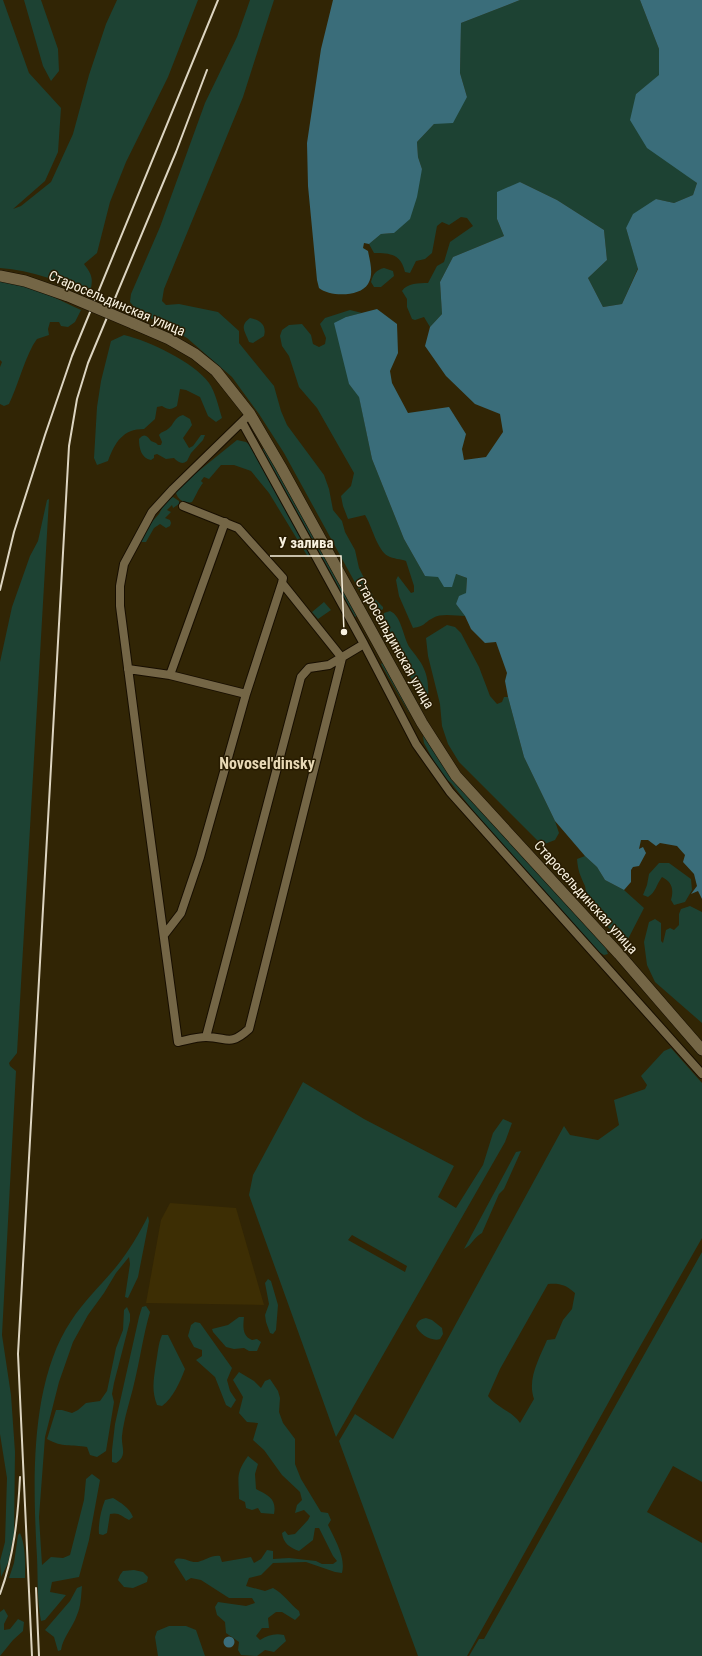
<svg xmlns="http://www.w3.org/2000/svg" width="702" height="1656" viewBox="0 0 702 1656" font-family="'Roboto Condensed',sans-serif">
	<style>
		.built { fill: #3d2e04 }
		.green { fill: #1d4233; fill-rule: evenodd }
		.water { fill: #3a6d7a }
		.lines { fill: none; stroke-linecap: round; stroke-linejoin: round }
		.minor-casing { stroke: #170e00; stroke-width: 10 }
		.secondary-casing { stroke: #170e00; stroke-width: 12 }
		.minor { stroke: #746646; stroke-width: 8 }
		.secondary { stroke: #746646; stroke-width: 11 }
		.rail { stroke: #ddd5c1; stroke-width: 2 }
		.secondary-bridge-casing { stroke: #170e00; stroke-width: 12; stroke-linecap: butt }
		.secondary-bridge { stroke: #746646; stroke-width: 11 }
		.labels { text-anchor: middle; stroke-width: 3; stroke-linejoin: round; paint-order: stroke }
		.street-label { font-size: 14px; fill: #f9f2e0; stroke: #271b00 }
		.quarter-label { font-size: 16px; font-weight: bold; fill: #e7d8b5; stroke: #271b00 }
		.leader { fill: none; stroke: #f9f2e0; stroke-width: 1.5 }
		.callout-dot { fill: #f9f2e0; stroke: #271b00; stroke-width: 1.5 }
		.callout-label { font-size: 15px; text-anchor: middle; font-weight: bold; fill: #f9f2e0; stroke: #271b00; stroke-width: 3; stroke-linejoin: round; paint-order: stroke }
	</style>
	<rect width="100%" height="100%" fill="#312505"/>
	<path class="built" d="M170,1203L236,1208L264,1305L146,1303L161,1220Z"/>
	<path class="green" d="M0,0H3L29,73L61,108L58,152L45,181L13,209L21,206L51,182L73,134L89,75L106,24L117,0H198L168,77L126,162L110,202L97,253L84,264C93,276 93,279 90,293C61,282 32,270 0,268Z
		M24,0H41L58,49L59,71L51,81L43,66Z
		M250,0H274L243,97L164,289L162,301L166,305L179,304L218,312L239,331V343L274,386L281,411L287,425L324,475L329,489L333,510L342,521L345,532L355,550L359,568L374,598L383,607V609L379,612L373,611L369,608L284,453L259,414L232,377L187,338L154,320L135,308L130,302L131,294L160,227L205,103L237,37Z
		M520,0H640L659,49V76L636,94L683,172L697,183L693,195L674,203L656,199L626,228L638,268L622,304L603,307L588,278L607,260L604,230L557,200L520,182L497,219L504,236L453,257L440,282L442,314L430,327L424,317L415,320L412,319L407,307V299L402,291C407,283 419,283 428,283L437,266L444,262L450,242L473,226L467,218L461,217L449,225L442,222L437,226L432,253L425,259L416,261L410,273L405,272C401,254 390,253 374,253L369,244L381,234L394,233L422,169L418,157L417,142L434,124L467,97L460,73L461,23Z
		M384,268L393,271L394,276L381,287H374L371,282C373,274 376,270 384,268Z
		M0,281C29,284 55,298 81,310L75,322L68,327L61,326L59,322H50L48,329L49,335L37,339L33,345C23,364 18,385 9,404L4,406L0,404V367L2,362L0,360Z
		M350,310L362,313L346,317L349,384L359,396L372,459L404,539L425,576L456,574L467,578L466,593L456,604L465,616C456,616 441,613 433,618C423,623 426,626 413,628L399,596L396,580L398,576L411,593L414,592V586L406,561C401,559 393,559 388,556C377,550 372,526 365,515L348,519L343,506L341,496L351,486L354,473L317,408L299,387L289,356L282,346L280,336L282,330L289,325L302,324L311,335L313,344L319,347L325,344L326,338L320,324L325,318Z
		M250,318C260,320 267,325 264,336L253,343L249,342C245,331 239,326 250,318Z
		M124,335C149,341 194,362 209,383C215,391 219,408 222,418L216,422L208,416L200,397L186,390L180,389L177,406C171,410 168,410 162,406L157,407L155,419L144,429C123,429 115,442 108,461L97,465L94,458L97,407L101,381L111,341Z
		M183,415L190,419L192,425L183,438L189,448L193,446L201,435H205L203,440L191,453L187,461C182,465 178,462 174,458L166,459L157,454L154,455V458L151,460C141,458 139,448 139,439C144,433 147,435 151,441L156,443L158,445H161L162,442L159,435C162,431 164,432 168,429C174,425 174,417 183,415Z
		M237,440L246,442L253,448L311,554L308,557L269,493L251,471L234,465H221L209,479L204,477L201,481L203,483C198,489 196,496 192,502C185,504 178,500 176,493L180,486Z
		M263,447L360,614L355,617L271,465L263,450Z
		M173,497L179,501V504L173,508L172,505L167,510L171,512L165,518L170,520L171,523L170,526L166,528L160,524L154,528L146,542H141L139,539L149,525L159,514L165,502Z
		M49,499L17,1053L9,1063L10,1066L16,1071L2,1335L11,1395L15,1452L14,1534L8,1563L1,1577L0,1561L5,1542L7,1478L0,1434V662L12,607L30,556L38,541L47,500Z
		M324,602L331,610L318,619L312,612Z
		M390,611C402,616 403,638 410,648C415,655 421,661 424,669C429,679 429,695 427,706L425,707L420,701L415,685L395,650L390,631L383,618L384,613Z
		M447,625L455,627L461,633L479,667L490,696L497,704L502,702L504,697H508L524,757L555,821L559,833L555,840L542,845L459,762L448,744L442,726L440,704L428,656L426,638Z
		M385,661L412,715L408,711L381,664Z
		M423,736H425L605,946L608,954L604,955L599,952L475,813L451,783L441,775L424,743Z
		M585,856L597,867L605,880L624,890L644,908L628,939L622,940C609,928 593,915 587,899C586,895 586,890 585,886C580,875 578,871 577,859Z
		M659,863H669L691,879L692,890L685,902L674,905L671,900C674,889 672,882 662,877C656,885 656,892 648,897L643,895L647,885L649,874Z
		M690,906L702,912V1023L655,982L647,965L644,942L649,922L655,919L661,923V941L663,943L666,930L670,928L674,930L679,925V914L681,909Z
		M671,1048L702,1083V1238L626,1371L467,1656H418L339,1441L355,1414L393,1439L564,1126L570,1135L598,1140L619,1125L614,1100L645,1089L647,1085L641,1076L664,1051ZM548,1284C560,1283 566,1285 575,1293L572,1309L563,1320L555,1339L547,1340C539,1359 527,1379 534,1399L520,1423C512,1411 497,1408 488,1396L500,1369Z
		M303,1082L364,1119L454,1166L438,1197L456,1208L483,1165L493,1133L503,1119L512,1123L505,1142L336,1437L249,1195L253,1175ZM352,1235L407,1266L405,1272L348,1240Z
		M521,1151L504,1189L499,1194L482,1233C474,1237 472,1245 464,1249L516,1152Z
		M148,1216L149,1221L138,1277L128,1298L125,1297L130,1264L129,1257L116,1273L104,1293L88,1315L73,1342L59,1382L45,1437L39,1517L42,1565L51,1557L63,1558L70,1555L84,1500L86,1479L92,1474L100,1480L89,1540L79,1577L52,1582L50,1592L66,1595L45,1620L41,1621C37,1600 38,1579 37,1557C33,1485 29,1384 71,1321C84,1301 101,1285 116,1267C129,1251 139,1234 148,1216Z
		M702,1252V1482L673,1466L647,1512L702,1543V1656H469L479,1639H484Z
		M268,1279L271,1281L278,1305L276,1330L273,1334L270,1333L266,1322L265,1315L269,1304L265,1283Z
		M146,1306L150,1312C143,1336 140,1360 134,1384C130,1401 124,1418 122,1436C121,1447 128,1456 116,1463L112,1462V1450L115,1424L139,1317L142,1307Z
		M127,1307L130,1314V1321L114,1383L112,1394L114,1402L106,1451L97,1457L90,1455L87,1447C71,1444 63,1448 47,1439L56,1410H62L72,1413L78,1410L86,1403L100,1401L107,1391L116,1348L123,1330L124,1310Z
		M239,1317H244C243,1326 242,1336 252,1340L257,1339L261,1342L257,1351H249L244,1348L234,1349L226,1347L213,1332L212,1329L228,1325Z
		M426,1318L432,1320L442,1328L443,1334L440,1339C432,1342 419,1334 416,1326C418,1321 420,1319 426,1318Z
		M195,1322L200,1323L232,1368L227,1380L230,1391L236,1400L231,1408L226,1405L215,1377L196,1360L202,1356V1350L194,1347L188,1336L191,1325Z
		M162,1335H168L185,1369C180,1382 173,1398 162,1406L157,1405C151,1390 154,1378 156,1363C158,1353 158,1344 162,1335Z
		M239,1372L254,1381L261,1388L265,1381L270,1379L278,1391L280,1398L279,1412L283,1423L295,1439V1464L301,1479L321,1512L328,1513L331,1520L328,1525C335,1540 346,1557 342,1573L335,1572L306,1562L273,1563L261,1575L249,1578L246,1586L265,1591L273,1588C283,1593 290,1604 299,1611L300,1615L295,1620L282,1612H276L268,1618L269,1628H262L256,1636L260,1640C268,1635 275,1633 284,1635L286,1641L274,1652L265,1650L257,1656L241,1655L238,1650L239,1642L226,1633L225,1622L217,1615L215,1607L218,1602L246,1606L255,1603L252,1598H229L201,1580L191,1578L186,1581L174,1562L176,1559C185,1557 189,1563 198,1562C206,1560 211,1555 220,1556L222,1562L251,1557L254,1563L261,1559L267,1550L273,1551V1559L289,1558L316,1561L322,1564H333L337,1561L333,1556L319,1528H315L313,1540L299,1551C290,1548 283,1543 282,1533L285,1531L288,1535L295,1534L308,1520L310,1516L304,1510L295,1513L297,1505L302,1500L300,1492L282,1475L264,1450L253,1440L258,1423L247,1422L239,1413L243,1397L233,1380Z
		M248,1456L258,1464L255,1474L256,1489C268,1495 277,1499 274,1514L261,1513L258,1508L252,1510L246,1508L245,1502L239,1499C239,1478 235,1474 248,1456Z
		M113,1498C121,1503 129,1507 133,1517L129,1520C121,1516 119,1512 110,1514L107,1533L103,1535L99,1534C98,1524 101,1510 105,1500Z
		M20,1533C26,1547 25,1563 25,1578H9L14,1563L18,1535Z
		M134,1570L143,1572L148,1577L147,1582L133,1588L124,1587L118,1580L120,1575L123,1571Z
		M82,1586C81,1596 81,1607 77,1615C73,1627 63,1637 61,1650L58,1651L54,1637L45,1630L70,1601L77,1588Z
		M4,1609L8,1616L4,1624V1630L10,1629L18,1619L24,1622L23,1631L13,1640L0,1656V1612Z
		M169,1626H186L196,1630L205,1656H158L155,1637L157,1631Z"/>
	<path class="water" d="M333,0H520L461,23L460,73L467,97L453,123L434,124L417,142L418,157L422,169L417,197L410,219L394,233L381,234L369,244L364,243L363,248L368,251C370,262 374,274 368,284C360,297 330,297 319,288L317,280L308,186L307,143L321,49Z
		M640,0H702V899L698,891L691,894L697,886L694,874L683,862L685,855L677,846L660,843L656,846L648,840H641L639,849L643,847L646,853L639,866L633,867L631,870V882L624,890L605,880L597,867L585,856L555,821L524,757L508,697L505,681L507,673L496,642L485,643L471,629L465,616L456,604L459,596L466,593L467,578L456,574L452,587H444L438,577L425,576L404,539L372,459L359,397L349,384L334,323L346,317L377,309L397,324L398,353L390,371L392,383L408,413L449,407L466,434L462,449L464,460L486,457L503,432L500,414L475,404L446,376L425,346L430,327L442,314L440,282L453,257L504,236L497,219V192L520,182L557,200L604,230L607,260L588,278L603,307L622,304L638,269L626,228L633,214L656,199L674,203L693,195L697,183L647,148L630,120L636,94L659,75V49Z
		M223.5 1642a5.5 5.5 0 1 1 11 0a5.5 5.5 0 1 1-11 0Z"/>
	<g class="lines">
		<g class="minor-casing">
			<path id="minor" d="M250,414L173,489L152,512L124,564L120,586V606L141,768L178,1042C187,1040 197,1037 206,1037C228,1037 229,1047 249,1029L342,658
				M242,422L364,644L416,744L450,792L702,1074
				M183,506L238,528L283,578L282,583
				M128,669L170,675L246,694
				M170,675L225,522
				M164,935L181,913L200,857L246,694L282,583L342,658
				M206,1037L301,677L309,668L329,665L364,644"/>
		</g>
		<g class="secondary-casing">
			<path id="secondary" d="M0,276L25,281L68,296
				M132,323L169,339L195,354L216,371L250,414L281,467L422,723L456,776L619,954L702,1050"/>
		</g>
		<use href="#minor" class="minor"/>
		<use href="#secondary" class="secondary"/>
		<path class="rail" d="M0,590L14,532L45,435L72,356L218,0
			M36,1588L39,1656
			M0,1594C14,1556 18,1517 20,1477
			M32,1656L18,1354L69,446L77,399L88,363L176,152L207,70"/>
		<g class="secondary-bridge-casing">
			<path id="secondary-bridge" d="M68,296L132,323"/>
		</g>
		<use href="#secondary-bridge" class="secondary-bridge"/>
	</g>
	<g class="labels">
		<g class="street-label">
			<text transform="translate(117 303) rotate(23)" y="5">Старосельдинская улица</text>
			<text transform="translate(395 643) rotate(61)" y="5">Старосельдинская улица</text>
			<text transform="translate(586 897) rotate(48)" y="5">Старосельдинская улица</text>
		</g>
		<g class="quarter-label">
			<text x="267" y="769">Novosel'dinsky</text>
		</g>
	</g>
	<path class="leader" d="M344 632L341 556H270"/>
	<circle class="callout-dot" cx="344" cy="632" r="4"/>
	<g class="callout-label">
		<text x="306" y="548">У залива</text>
	</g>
</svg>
